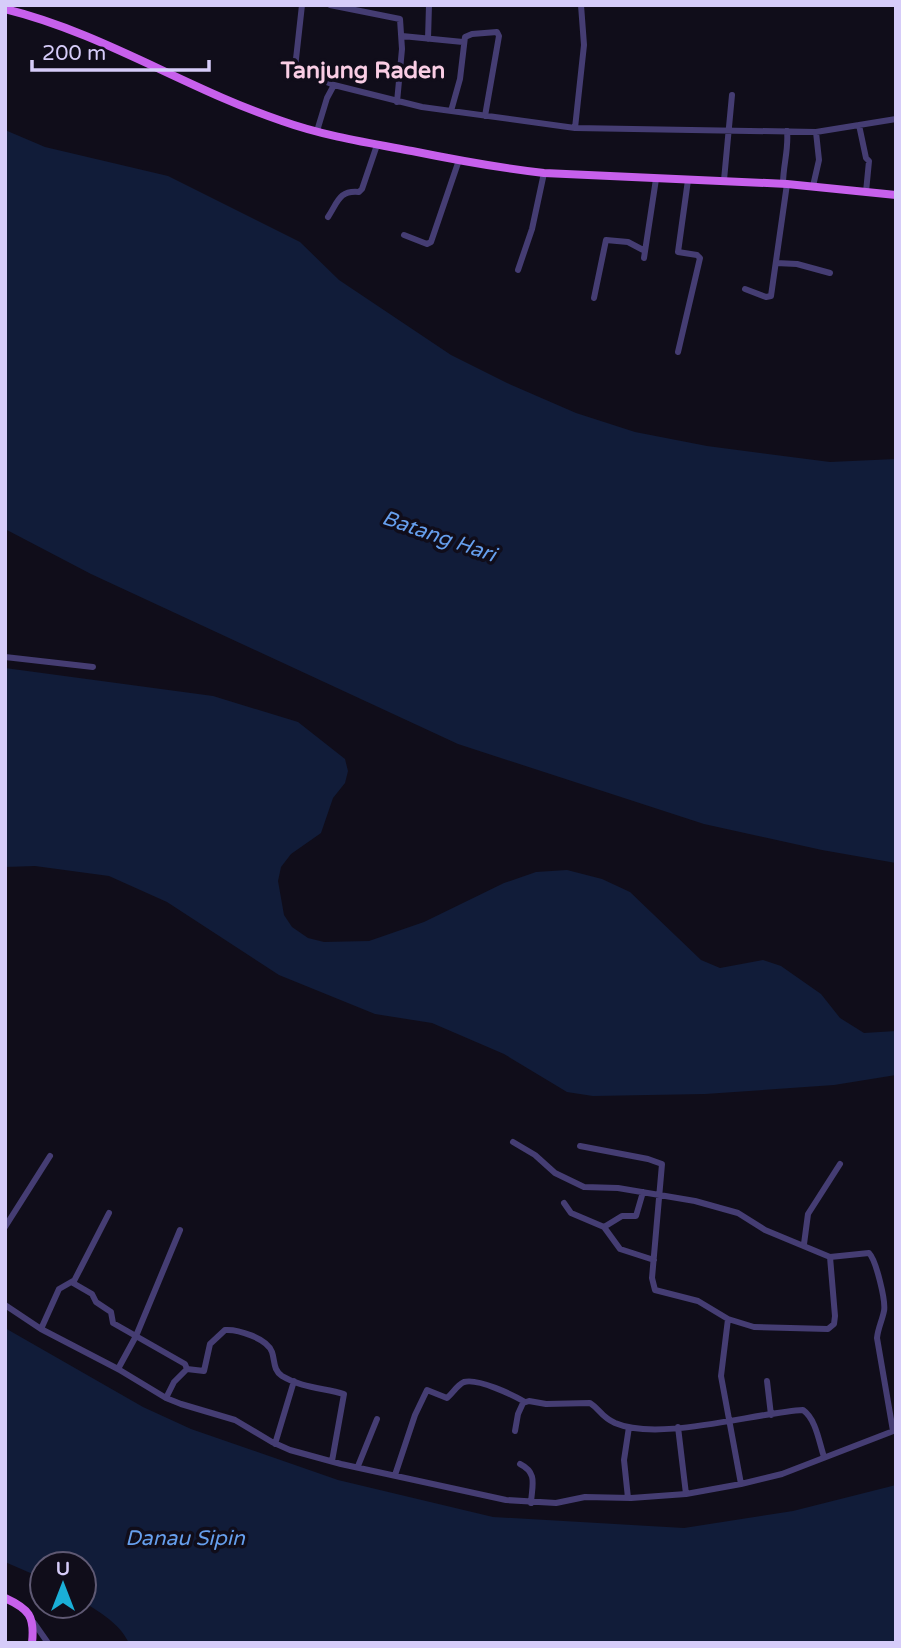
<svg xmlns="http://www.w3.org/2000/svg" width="901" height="1648" viewBox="0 0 901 1648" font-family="'Varela Round',sans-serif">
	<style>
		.water { fill: #111c39 }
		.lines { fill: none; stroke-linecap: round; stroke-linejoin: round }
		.minor { stroke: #453d73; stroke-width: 6 }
		.major { stroke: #c760ec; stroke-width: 8 }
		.labels { text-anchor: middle; stroke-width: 7; stroke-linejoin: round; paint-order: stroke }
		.water-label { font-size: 21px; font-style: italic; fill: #669fed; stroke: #100d1a }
		.quarter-label { font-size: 23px; font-weight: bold; fill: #f9cde4; stroke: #100d1a }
	</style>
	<rect width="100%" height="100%" fill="#100d1a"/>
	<path class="water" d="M5,130L45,147L168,176L300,242L339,280L451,355L507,383L576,413L635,432L707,446L830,462L896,459V863L822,850L704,824L458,744L91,574L5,529Z
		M5,668L213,696L298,722L345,759L348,771L345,783L333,798L321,833L291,854L281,867L278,881L284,915L292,927L308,938L324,942L369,941L424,922L504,883L536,872L567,870L602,879L630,892L701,960L720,968L763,960L781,966L821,994L840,1018L864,1033L896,1031V1075L834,1085L705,1094L593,1096L567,1092L504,1054L432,1023L375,1014L279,975L167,902L109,876L35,866L5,867Z
		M5,1328L143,1407L191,1429L338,1480L493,1517L684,1528L793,1511L896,1485V1643H129C119,1623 102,1614 84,1602V1564H42V1578L5,1562Z"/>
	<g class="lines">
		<path class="minor" d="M302,5L295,68L299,71L334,85
			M330,5L400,19L402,49L397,102
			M402,36L463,42
			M428,39L429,5
			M451,111L460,79L465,37L472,34L497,32L499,36L485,116
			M859,125L866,158L869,161L866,192
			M575,128L584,45L581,5
			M317,131L327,98L334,85L422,107L575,128L816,132L896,119
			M724,180L732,95
			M783,184C783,165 789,149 787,131
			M813,186L819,160L816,132
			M328,217C338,202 339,190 359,192L362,189L377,145
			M404,235L427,244L431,242L459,160
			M644,258L656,179
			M776,263L797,264L830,273
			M518,270L532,229L544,173
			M745,289L766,297L771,296L787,184
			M594,298L606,240L628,242L645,251
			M678,352L700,258L697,255L678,252L688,180
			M5,657L93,667
			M513,1142L535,1155L555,1173L584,1187L618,1188L695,1201L738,1213L765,1230L830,1257L869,1253C876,1260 886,1301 884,1311C882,1321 878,1328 877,1338L893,1431
			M580,1146L648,1159L662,1164L652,1278L655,1290L698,1301L728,1319L754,1327L828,1329L834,1324L835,1316L830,1257
			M564,1203L571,1213L604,1227L620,1249L654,1260
			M109,1213L73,1283L92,1294L96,1302L111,1312L113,1323L185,1364L187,1369L174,1382L166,1398
			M5,1227L50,1156
			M604,1227L622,1216H636L643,1192
			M804,1244L808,1214L840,1164
			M5,1305L41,1329L118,1369L166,1398L181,1404L235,1420L272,1442L290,1450L341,1464L506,1500L556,1503L585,1497L631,1498L686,1494L741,1484L782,1474L896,1430
			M728,1319L721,1376L741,1484
			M41,1329L59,1289L73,1281
			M118,1369L136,1336L180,1230
			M187,1369L204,1371L210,1344L225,1330C237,1329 267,1338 272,1352C275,1361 273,1370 282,1376C302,1388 324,1388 344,1394L332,1461
			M767,1381L771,1415
			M678,1427L686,1494
			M515,1431L518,1414L523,1403L529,1401L546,1404L590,1403C601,1410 600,1416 615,1423C659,1442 753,1413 803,1410C816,1419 819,1442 824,1457
			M275,1444L294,1381
			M520,1464C538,1473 532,1485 531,1503
			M358,1466L377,1419
			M395,1475L415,1415L427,1390L447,1398C453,1393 457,1385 464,1382C478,1378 513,1395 525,1402
			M628,1498L624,1460L629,1427
			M34,1623L48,1643"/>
		<path class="major" d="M5,9C103,33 187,89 282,121C324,136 369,143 412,151C456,160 500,168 544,173L787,184L896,195
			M5,1598C29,1609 35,1616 32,1643"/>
	</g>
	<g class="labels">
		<g class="water-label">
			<text transform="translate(439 536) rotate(19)" y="7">Batang Hari</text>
			<text x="185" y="1545">Danau Sipin</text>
		</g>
		<g class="quarter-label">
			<text x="363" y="78">Tanjung Raden</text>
		</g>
	</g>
	<rect width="901" height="1648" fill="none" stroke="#d6ccf9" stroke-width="14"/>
	<g transform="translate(63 1585)"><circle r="33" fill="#100d1a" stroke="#5f5973" stroke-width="2"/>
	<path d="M0-5L12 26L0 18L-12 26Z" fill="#1aafd7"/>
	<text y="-10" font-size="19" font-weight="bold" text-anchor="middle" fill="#d6ccf9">U</text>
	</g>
	<path d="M32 60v10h177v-10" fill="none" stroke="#d6ccf9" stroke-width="3.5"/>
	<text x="42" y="60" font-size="21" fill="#d6ccf9" stroke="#100d1a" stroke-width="5" paint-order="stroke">200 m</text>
</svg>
